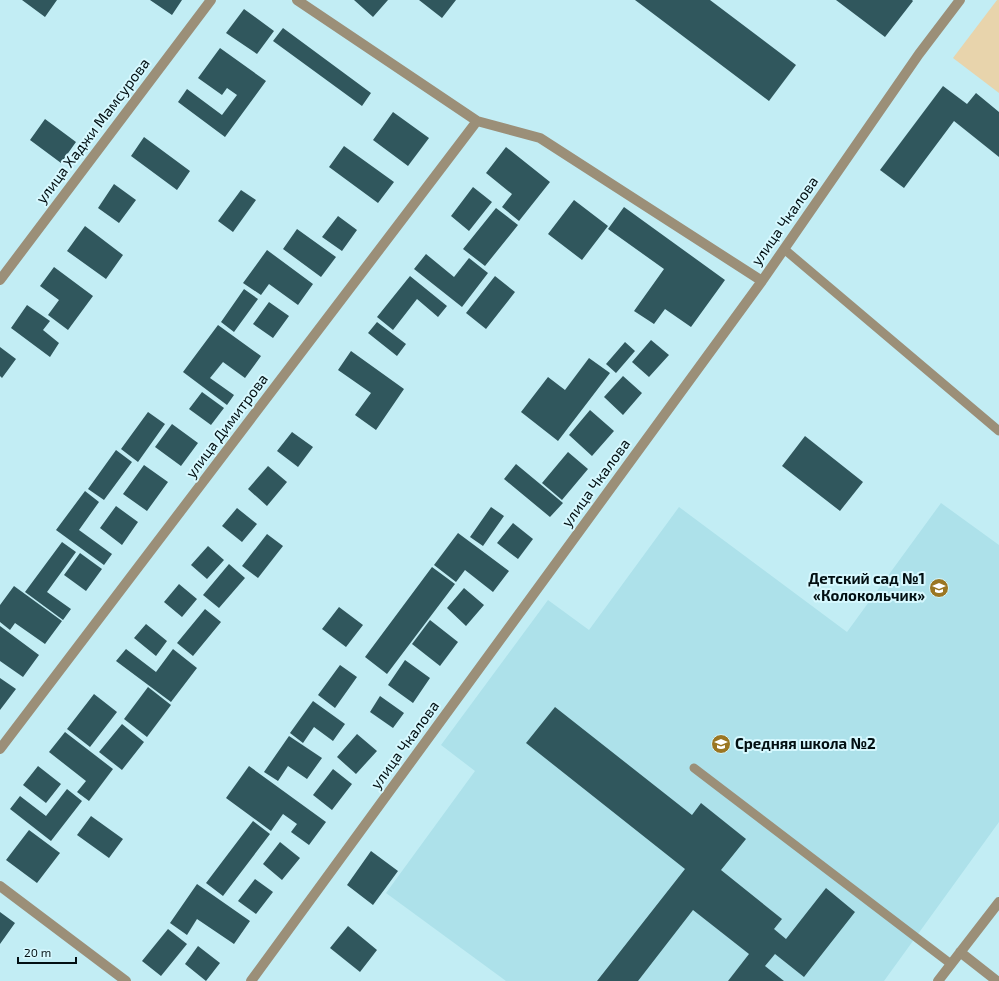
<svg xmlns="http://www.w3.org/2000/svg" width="999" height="981" viewBox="0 0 999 981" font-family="'Exo 2',sans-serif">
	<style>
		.built { fill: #ade1ea }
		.green { fill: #e8d4ac }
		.building { fill: #30575d }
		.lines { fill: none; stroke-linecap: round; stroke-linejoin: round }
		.service { stroke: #9b8f78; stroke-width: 9 }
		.minor { stroke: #9b8f78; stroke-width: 10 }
		.labels { text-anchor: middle; stroke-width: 4; stroke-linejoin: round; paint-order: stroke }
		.street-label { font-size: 15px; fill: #020f12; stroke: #d6f8fe }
		.poi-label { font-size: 15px; font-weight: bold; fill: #020f12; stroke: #d6f8fe; text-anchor: end }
	</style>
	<rect width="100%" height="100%" fill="#c2edf4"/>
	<path class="built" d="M941,503L999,545V822L884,981H506L386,893L475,771L441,745L548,600L589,630L679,507L847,632Z"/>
	<path class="green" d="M997,0H999V93L953,58Z"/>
	<path class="building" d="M22,0H57L45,17Z
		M150,0H182L172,15Z
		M354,0H388L373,17Z
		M419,0H456L442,18Z
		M635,0H710L796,65L769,101Z
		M836,0H912L913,1L885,37Z
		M244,9L274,31L257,54L226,33Z
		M283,28L371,93L362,106L273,41Z
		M220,48L266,81L225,137L178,102L187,89L222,115L237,95L227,88L222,95L198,78Z
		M943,86L967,104L976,93L999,112V157L954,121L904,188L880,170Z
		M393,112L429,138L408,166L373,140Z
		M45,119L76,142L61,163L30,140Z
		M144,137L190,171L177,190L131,156Z
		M344,146L394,182L378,203L329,167Z
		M506,147L550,182L519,221L502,207L512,194L486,173Z
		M114,184L136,200L119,223L98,208Z
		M473,187L492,202L469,231L451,216Z
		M241,190L256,200L233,232L218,221Z
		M574,200L608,226L582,260L548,234Z
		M624,207L725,280L691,327L665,309L654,324L634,311L664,269L608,229Z
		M496,208L518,225L485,266L463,249Z
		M338,216L357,230L342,251L322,237Z
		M85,226L123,255L106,279L67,251Z
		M297,229L336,257L321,277L283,249Z
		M267,250L313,284L298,305L269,284L261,295L243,283Z
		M426,254L454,277L469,258L488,273L462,307L414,269Z
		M54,267L93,296L68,330L48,315L59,300L40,286Z
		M410,276L447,306L438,317L417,299L393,330L377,317Z
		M495,276L515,292L486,329L466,313Z
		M244,289L258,299L234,332L221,322Z
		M269,302L289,316L273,338L253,324Z
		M27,305L50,321L43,330L59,343L50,357L11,328Z
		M377,322L406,344L397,356L368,333Z
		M218,325L261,356L245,378L223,362L210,378L234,395L227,405L183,372Z
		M651,340L669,355L649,377L632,362Z
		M625,342L635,351L616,373L606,364Z
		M0,347L16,359L2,378L0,376Z
		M351,351L404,389L376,430L355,415L371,393L338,370Z
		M589,358L610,373L558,441L521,412L548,377L565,390Z
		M623,376L642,393L623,415L604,397Z
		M202,392L224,408L211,425L189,409Z
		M590,410L614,431L592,456L569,435Z
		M148,412L165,424L138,462L121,449Z
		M172,424L198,443L181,466L155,447Z
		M292,432L313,447L298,467L277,451Z
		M805,436L863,482L840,511L782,466Z
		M116,450L132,462L104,500L88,489Z
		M568,452L588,469L562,500L542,483Z
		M516,464L563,503L550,517L504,479Z
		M144,465L168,482L147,511L123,494Z
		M268,466L287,482L267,506L248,489Z
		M85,491L99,502L79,530L112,554L104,565L56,530Z
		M116,506L138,522L122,545L100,528Z
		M491,507L504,516L483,546L470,537Z
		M237,508L257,524L242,542L222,526Z
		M513,523L533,539L518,559L497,543Z
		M458,533L509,571L493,592L465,570L456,582L434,565Z
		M267,534L283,546L258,578L242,566Z
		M62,542L76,552L47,592L71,609L63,620L25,592Z
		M208,546L224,560L207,579L191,565Z
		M80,553L102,569L86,591L64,575Z
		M229,564L245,578L219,608L203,595Z
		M432,567L455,584L387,674L365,657Z
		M179,584L197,599L182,617L164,602Z
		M14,586L62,621L45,644L15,623L10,630L0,622V605Z
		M464,588L484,605L466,626L447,608Z
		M339,607L363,625L346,647L322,629Z
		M205,609L221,622L193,656L177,643Z
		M430,620L458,642L440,666L412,644Z
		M146,624L167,641L156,656L134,638Z
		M0,626L39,655L23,677L0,661Z
		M126,649L156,672L173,649L197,668L171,702L116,661Z
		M405,660L430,678L413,703L388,685Z
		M340,665L357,677L335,708L318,695Z
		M0,678L16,689L0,710Z
		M148,687L171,705L147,737L124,719Z
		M94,694L117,712L90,747L67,729Z
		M380,696L404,713L393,728L370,712Z
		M313,701L345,724L333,741L314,727L303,743L290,733Z
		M555,707L692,815L701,803L746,839L721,870L782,919L774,929L786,939L826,888L855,912L804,977L775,954L765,966L784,981H728L749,954L693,910L638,981H597L685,869L526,743Z
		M122,724L144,742L122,770L99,752Z
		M65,732L113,769L89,801L77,792L86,781L49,752Z
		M357,734L377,751L356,774L337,757Z
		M289,736L322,758L307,779L288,766L278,781L264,772Z
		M38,766L61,784L46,803L23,785Z
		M249,766L326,822L309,845L291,832L297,824L283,814L271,831L226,798Z
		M333,769L352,784L332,810L313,795Z
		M67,789L82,801L51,841L10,809L20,796L46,816Z
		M91,816L123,839L109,858L77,835Z
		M253,821L270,834L223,896L206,883Z
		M29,830L60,853L37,883L6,860Z
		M280,842L300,858L282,880L263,864Z
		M371,851L398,871L373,905L347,885Z
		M255,879L273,892L256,914L238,901Z
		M197,884L250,921L234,944L197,919L187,935L170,923Z
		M0,912L15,923L0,944Z
		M348,926L377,950L360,972L330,948Z
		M168,929L187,944L161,976L142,961Z
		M198,946L220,963L206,981L185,964Z"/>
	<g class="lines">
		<path class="service" d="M784,249L999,431
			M694,768L951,964"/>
		<path class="minor" d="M297,0L477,121L540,138L762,281
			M0,280L211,0
			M0,749L477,121
			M0,886L126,981
			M960,952L997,981
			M251,981L762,281L919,54L960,0
			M938,981L999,902"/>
	</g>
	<defs>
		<g id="school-disc" transform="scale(1)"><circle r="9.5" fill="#9b7622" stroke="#d6f8fe"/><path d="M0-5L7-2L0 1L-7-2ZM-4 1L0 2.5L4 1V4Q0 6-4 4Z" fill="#fff"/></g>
	</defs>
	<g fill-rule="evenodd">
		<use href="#school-disc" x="939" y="588"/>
		<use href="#school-disc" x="721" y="744"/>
	</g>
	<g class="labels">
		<g class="street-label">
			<text transform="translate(93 131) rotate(-53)" y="5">улица Хаджи Мамсурова</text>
			<text transform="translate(785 221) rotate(-55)" y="5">улица Чкалова</text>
			<text transform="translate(227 426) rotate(-53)" y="5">улица Димитрова</text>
			<text transform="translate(596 483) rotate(-54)" y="5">улица Чкалова</text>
			<text transform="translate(405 745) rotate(-54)" y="5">улица Чкалова</text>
		</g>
		<g class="poi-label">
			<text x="925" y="584">Детский сад №1<tspan x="925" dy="17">«Колокольчик»</tspan></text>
			<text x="735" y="749" text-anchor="start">Средняя школа №2</text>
		</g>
	</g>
	<path d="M18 957v6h58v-6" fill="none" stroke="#020f12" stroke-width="2"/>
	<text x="24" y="957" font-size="12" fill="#020f12" stroke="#d6f8fe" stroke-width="3" paint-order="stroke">20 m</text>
</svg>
